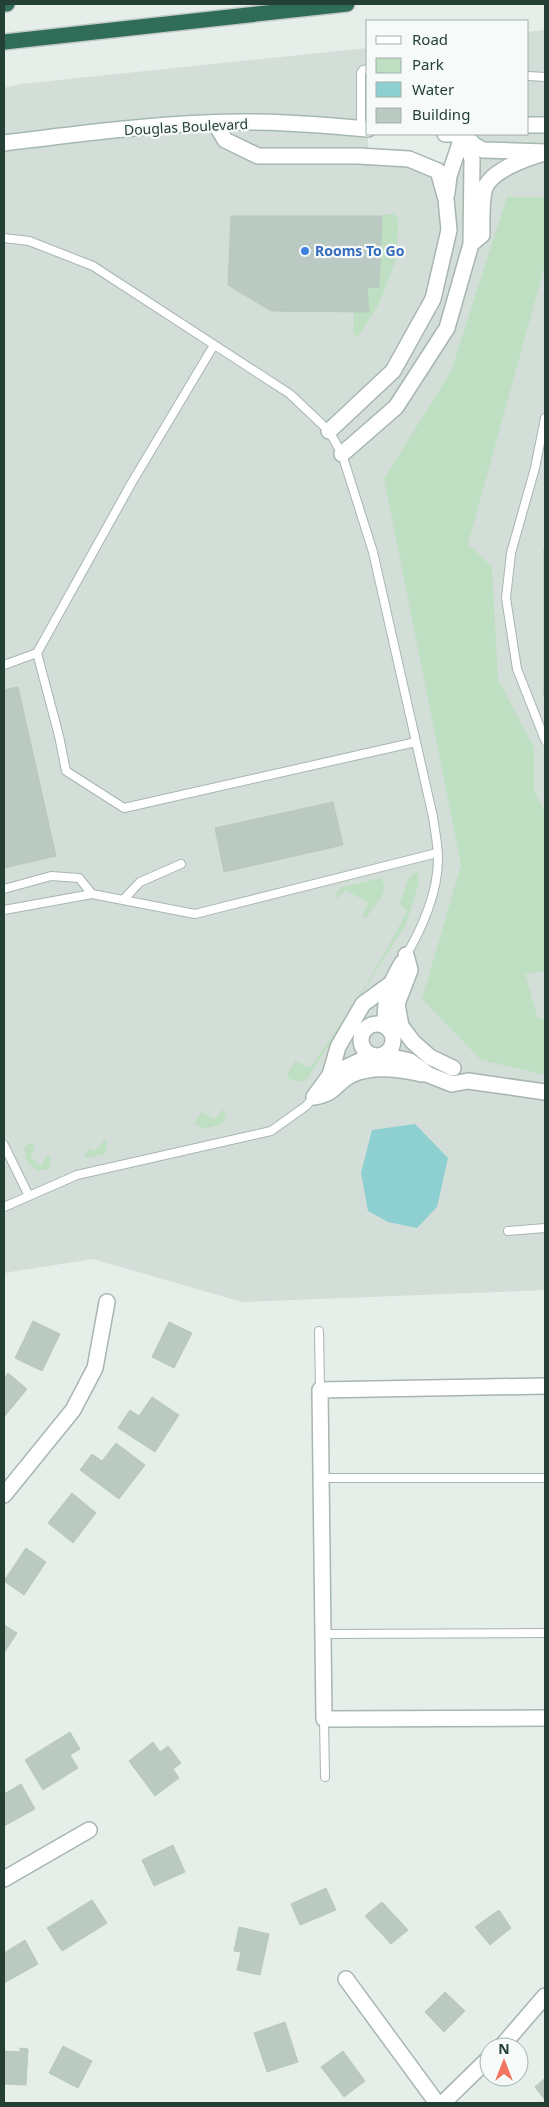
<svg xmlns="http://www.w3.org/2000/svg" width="549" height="2107" viewBox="0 0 549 2107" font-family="'Noto Sans',sans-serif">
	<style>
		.built { fill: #d3ded8 }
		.green { fill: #bfdfc3 }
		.water { fill: #8ed0d2 }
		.building { fill: #bac9c2; stroke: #b7c8bf }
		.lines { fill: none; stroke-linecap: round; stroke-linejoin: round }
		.service-casing { stroke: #a7b6af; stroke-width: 10 }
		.minor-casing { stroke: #a7b6af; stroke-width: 18 }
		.secondary-casing { stroke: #a4bab0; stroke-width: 18 }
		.motorway-casing { stroke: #c2cac6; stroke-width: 18 }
		.service { stroke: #fff; stroke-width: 8 }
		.minor { stroke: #fff; stroke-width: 15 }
		.secondary { stroke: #fff; stroke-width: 15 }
		.motorway { stroke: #306d59; stroke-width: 15 }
		.shop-dot { fill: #3f7fe0; stroke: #f6faf8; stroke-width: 2 }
		.labels { text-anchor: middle; stroke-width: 4.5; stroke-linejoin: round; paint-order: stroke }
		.street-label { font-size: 14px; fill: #244035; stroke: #f6faf8 }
		.shop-label { font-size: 14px; font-weight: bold; fill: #366cbe; stroke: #f6faf8; text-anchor: start }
	</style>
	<rect width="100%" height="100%" fill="#e5eee9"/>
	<path class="built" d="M545,30V1290L242,1302L93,1259L4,1273V88L21,84L368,48V157L477,165L448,134H528V32Z"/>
	<path class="green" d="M507,197H545V265L468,544L492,567L498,679L534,748V791L545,812V971L525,974L538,1018L545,1019V1075L481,1060L422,999L461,865L384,479L451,371Z
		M393,213L398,219V232L395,262L379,304L358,337L353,333L354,312H369L367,288L379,286L382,216Z
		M414,873H418L419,883L406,924L307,1079C300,1082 294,1083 288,1077V1073L295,1061L310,1068C345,1018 381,965 407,910L399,905L408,879Z
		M381,878L385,886L382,896L366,918L362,916L368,903L346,890L338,898L334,896L342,887Z
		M223,1109L226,1116L222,1124L203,1129L194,1123L201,1112L215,1119Z
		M106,1138L107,1149L105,1154L87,1158L84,1156L89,1148L95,1151Z
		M30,1143L35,1145L31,1158L41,1166L47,1155L50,1157L51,1164L48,1169L37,1171L26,1160L24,1147Z"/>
	<path class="water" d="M415,1124L448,1158L437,1207L417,1228L388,1222L368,1211L361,1173L372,1130Z"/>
	<path class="building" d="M231,216H382L379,287L367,288L369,312L271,311L228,285Z
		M544,548H545L544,697Z
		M18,687L56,856L4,868V690Z
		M333,802L343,845L224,872L215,828Z
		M33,1321L60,1334L42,1371L15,1358Z
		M169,1322L192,1333L174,1368L152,1357Z
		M8,1373L27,1389L4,1417V1379Z
		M152,1397L179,1415L155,1452L118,1428L130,1410L139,1416Z
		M116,1443L145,1465L119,1499L80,1470L92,1454L102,1461Z
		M72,1493L96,1513L73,1543L48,1523Z
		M26,1548L46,1562L24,1595L4,1581Z
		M4,1625L17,1633L4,1653Z
		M70,1732L80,1749L70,1755L78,1768L43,1790L25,1760Z
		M153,1742L160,1752L168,1746L181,1763L173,1769L179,1778L155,1796L129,1761Z
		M21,1784L35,1809L4,1826V1794Z
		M173,1845L185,1872L154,1886L142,1860Z
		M326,1888L336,1910L300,1925L291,1904Z
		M92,1900L107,1923L62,1951L47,1928Z
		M382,1902L408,1930L391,1944L365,1916Z
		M499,1910L511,1928L490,1945L475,1927Z
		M239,1927L269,1934L260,1975L237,1970L241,1952L234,1951Z
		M25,1940L38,1964L4,1983V1953Z
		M445,1992L465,2011L444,2032L425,2012Z
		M285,2022L298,2062L267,2072L254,2033Z
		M63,2046L92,2061L78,2088L49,2073Z
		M20,2048L28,2049L26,2085L4,2084V2051L20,2052Z
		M343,2051L365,2081L344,2097L321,2067Z
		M545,2078V2100L535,2087Z"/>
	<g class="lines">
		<g class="service-casing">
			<path id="service" d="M528,76L545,77
				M361,128V73L363,70L368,69
				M4,238L29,241L93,266L290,394L329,431L342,454L373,552L433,817C435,831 438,845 438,859C438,892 422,929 405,957
				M545,418L535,468L511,553L506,598L517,669L545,740
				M37,653L131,484L214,345
				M4,665L37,653L59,736L66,771L124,808L416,742
				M4,889L51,876L79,878L92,894
				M124,899L140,882L181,864
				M4,910L92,894L195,914L437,853
				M4,1145L29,1196
				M4,1207L77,1175L271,1131L306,1106L314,1097
				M508,1231L545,1228
				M319,1331L320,1390
				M321,1478H545
				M323,1634L545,1633
				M324,1719L325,1777"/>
		</g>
		<g class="minor-casing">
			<path id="minor" d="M215,123L225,140L258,156H359L409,159L438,171L446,199L449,230L433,299L393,371L329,431
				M447,193L449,176L463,134
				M471,244L482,235C482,223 481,200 485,188C492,170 527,158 544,153
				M342,454L396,407L447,328L471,244L472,159L464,134
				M406,955L410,970L397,1004L401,1026L413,1042L430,1057L453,1068
				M361 1040a16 16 0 1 1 32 0a16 16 0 1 1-32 0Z
				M385,1026C385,996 387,989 402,963
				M384,1055L410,1061L429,1075L452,1084L468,1081L545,1092
				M336,1072L370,1056
				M314,1097L330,1075L338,1047L363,1004L389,985
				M314,1097C337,1093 335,1083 351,1075C373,1065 399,1069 422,1074
				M545,1386L320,1390L324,1719L545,1718
				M4,1495L73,1410L95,1368L107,1302
				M4,1879L89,1830
				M346,1979L437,2103
				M501,2047L545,1996
				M443,2103L489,2058"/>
		</g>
		<g class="secondary-casing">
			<path id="secondary" d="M528,125H545
				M445,134H456
				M464,134L474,145L483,150L545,152
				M4,143C70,135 137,126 204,123C259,120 313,124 368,129"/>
		</g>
		<g class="motorway-casing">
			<path id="motorway" d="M4,4H7
				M4,42L347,4"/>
		</g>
		<use href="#service" class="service"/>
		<use href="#minor" class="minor"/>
		<use href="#secondary" class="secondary"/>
		<use href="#motorway" class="motorway"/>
	</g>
	<circle class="shop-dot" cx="305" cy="251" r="5"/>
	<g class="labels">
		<g class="street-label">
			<text transform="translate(186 127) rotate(-3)" y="5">Douglas Boulevard</text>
		</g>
		<g class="shop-label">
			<text x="315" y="256">Rooms To Go</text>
		</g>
	</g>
	<rect width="549" height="2107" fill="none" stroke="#244035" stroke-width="10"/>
	<rect x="366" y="20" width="162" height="115" fill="#f6faf8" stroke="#a2b0aa"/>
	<rect x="376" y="36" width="25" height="8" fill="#ffffff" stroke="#a2b0aa"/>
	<text x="412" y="45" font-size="15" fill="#244035">Road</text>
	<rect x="376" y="58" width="25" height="15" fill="#bfdfc3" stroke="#a2b0aa"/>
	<text x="412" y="70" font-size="15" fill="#244035">Park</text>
	<rect x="376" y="82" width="25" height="15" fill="#8ed0d2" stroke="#a2b0aa"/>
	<text x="412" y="95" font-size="15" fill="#244035">Water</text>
	<rect x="376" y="108" width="25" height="15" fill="#bac9c2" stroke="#a2b0aa"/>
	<text x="412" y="120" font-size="15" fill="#244035">Building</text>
	<g transform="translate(504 2062)"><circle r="24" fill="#f6faf8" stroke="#a2b0aa"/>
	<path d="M0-4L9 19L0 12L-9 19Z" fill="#f17360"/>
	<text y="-8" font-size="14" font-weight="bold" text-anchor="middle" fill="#244035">N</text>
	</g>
</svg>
